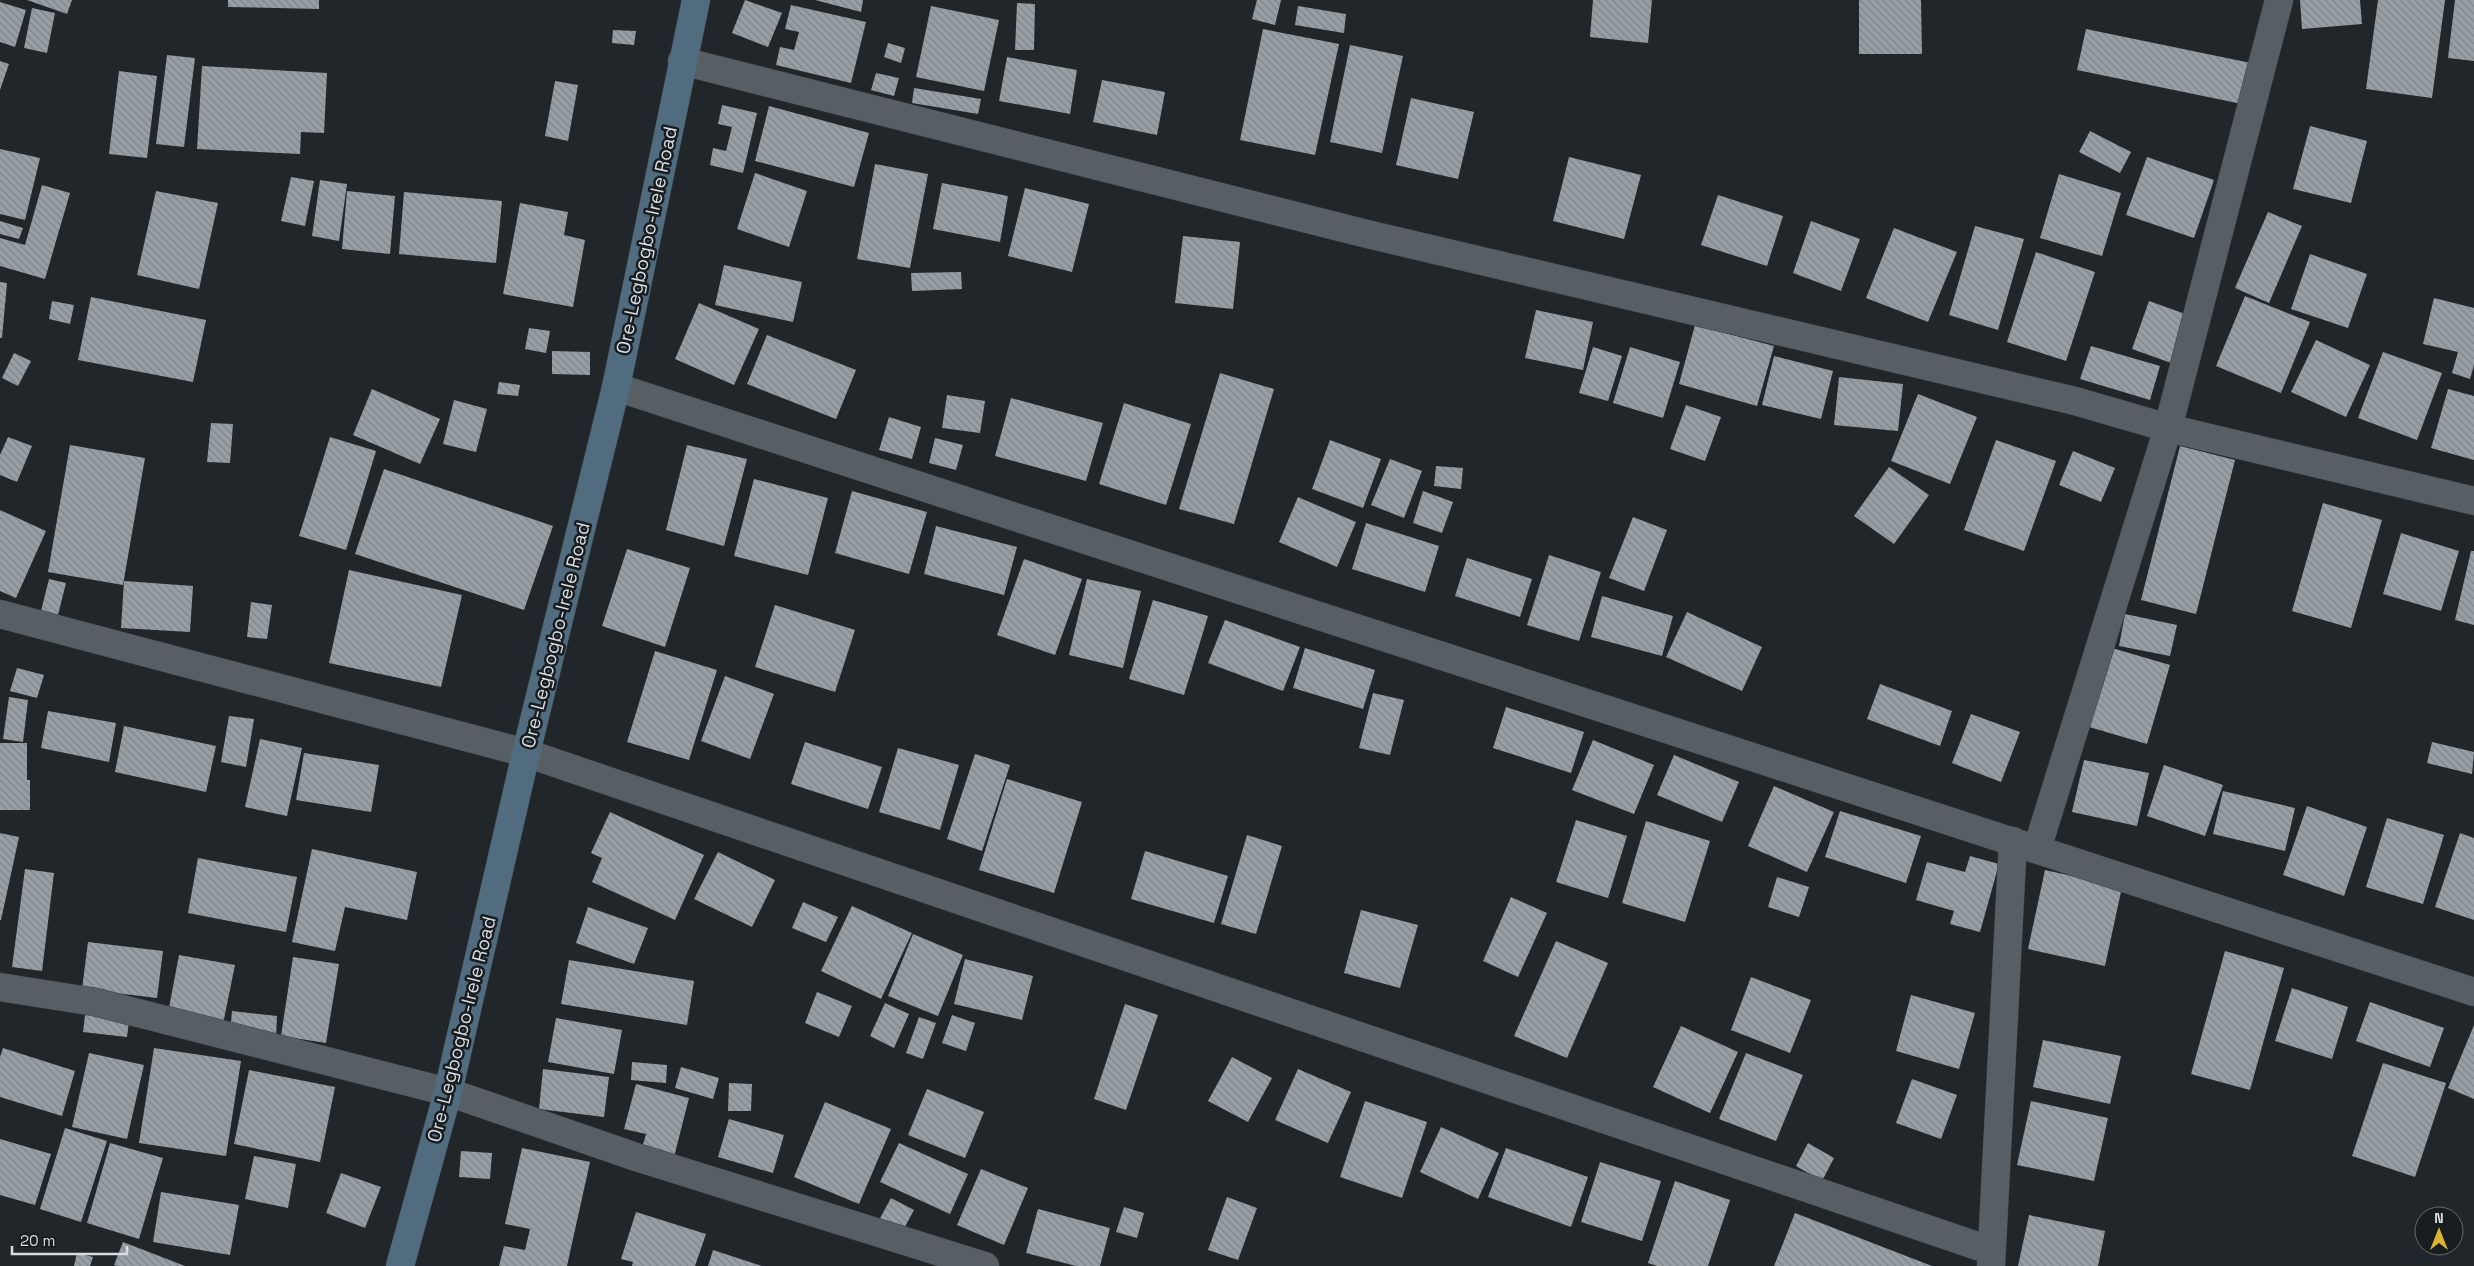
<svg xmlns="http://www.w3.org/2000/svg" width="2474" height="1266" viewBox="0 0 2474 1266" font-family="'Space Grotesk',sans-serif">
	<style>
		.building { fill: url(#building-back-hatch) }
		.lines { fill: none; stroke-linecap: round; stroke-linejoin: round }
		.minor-casing { stroke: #3c4044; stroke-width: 29 }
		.secondary-casing { stroke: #3c4044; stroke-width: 29 }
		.minor { stroke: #585f64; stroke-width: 28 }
		.secondary { stroke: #506c7e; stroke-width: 28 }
		.labels { text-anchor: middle; stroke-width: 5; stroke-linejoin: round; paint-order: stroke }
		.street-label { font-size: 19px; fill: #d9dde0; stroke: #171d21 }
	</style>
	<defs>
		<pattern id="building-back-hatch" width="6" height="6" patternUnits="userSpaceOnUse" patternTransform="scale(1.25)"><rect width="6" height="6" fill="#989fa4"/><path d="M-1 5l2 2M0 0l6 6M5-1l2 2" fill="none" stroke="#7e8387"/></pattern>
	</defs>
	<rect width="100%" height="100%" fill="#20262a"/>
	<path class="building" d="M27,0H72L67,14Z
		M228,0H319V9L228,7Z
		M745,0L782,13L768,47L732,33Z
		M815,0H863L861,12Z
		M1257,0H1281L1275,25L1252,19Z
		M1593,0H1652L1648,43L1590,37Z
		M1859,0H1921L1922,54H1859Z
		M2300,0H2360L2362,24L2302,29Z
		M2378,0H2445L2432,98L2366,89Z
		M2455,0H2474V61L2448,58Z
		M0,2L26,10L15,47L0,42Z
		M1017,3L1035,4L1034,50H1015Z
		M791,5L866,22L851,83L776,65L780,47L794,50L799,32L785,29Z
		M931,6L999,20L984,91L916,77Z
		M1298,6L1346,14L1344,33L1295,25Z
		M32,8L55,13L47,53L24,48Z
		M1263,29L1339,44L1315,155L1240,140Z
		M2086,29L2251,63L2242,104L2077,70Z
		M613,30L636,31L634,45L612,43Z
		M888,43L905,48L901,63L884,57Z
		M1350,45L1403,56L1382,153L1330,142Z
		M167,55L195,58L184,147L156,144Z
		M1007,57L1077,70L1070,114L999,101Z
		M0,61L9,64L0,90Z
		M202,66L327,73L324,133L301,132L300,154L197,149Z
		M119,71L157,76L147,158L109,154Z
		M876,73L899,78L894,96L871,90Z
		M1102,80L1165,92L1157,135L1093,122Z
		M555,81L578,85L568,141L545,136Z
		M914,88L981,99L978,114L912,103Z
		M1411,98L1474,112L1458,179L1396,165Z
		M722,105L757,113L743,173L710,165L713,148L726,151L732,127L718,124Z
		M769,106L869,133L854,187L755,161Z
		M2310,126L2367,141L2351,203L2293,189Z
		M2090,131L2131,152L2120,173L2079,152Z
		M0,149L40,158L25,220L0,214Z
		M1569,157L1641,175L1624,239L1553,221Z
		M2147,157L2214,180L2194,238L2126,215Z
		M875,164L928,174L910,268L857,259Z
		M755,173L807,191L789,247L737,229Z
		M2059,174L2121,193L2102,256L2040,238Z
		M291,177L314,181L305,226L281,221Z
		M320,180L347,184L339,241L312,236Z
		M942,183L1008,196L1000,242L933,229Z
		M42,185L70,193L45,279L0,266V238L25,245Z
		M1025,188L1089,204L1072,272L1008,256Z
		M156,191L218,203L199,289L137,275Z
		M347,191L395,196L390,254L342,249Z
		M404,192L502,201L496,263L399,254Z
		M1718,195L1783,216L1767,266L1701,245Z
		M520,203L568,212L564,235L585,240L573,307L503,294Z
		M2268,212L2302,226L2269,303L2235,288Z
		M0,221L23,228L19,239L0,234Z
		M1811,221L1860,239L1841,291L1793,273Z
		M1975,226L2024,239L1998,330L1949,315Z
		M1894,228L1957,252L1928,322L1866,298Z
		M1183,236L1240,242L1233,309L1175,303Z
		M2036,252L2095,272L2066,361L2007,342Z
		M2310,254L2367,274L2348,328L2291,309Z
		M724,265L802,282L793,322L715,305Z
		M961,272L962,289L912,291L911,273Z
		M0,282L7,283L2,338H0Z
		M2245,296L2310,322L2281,393L2216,366Z
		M91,297L206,320L193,382L78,360Z
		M2434,298L2474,308V365L2470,379L2452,373L2458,352L2423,344Z
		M52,301L74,305L70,324L49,319Z
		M2149,301L2191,316L2174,364L2132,349Z
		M699,303L759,329L734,385L675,359Z
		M1536,310L1593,322L1583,370L1525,358Z
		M1695,325L1774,346L1757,406L1679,384Z
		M529,328L550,331L546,353L525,349Z
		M767,335L856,370L836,419L747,384Z
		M2316,340L2370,365L2346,417L2291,392Z
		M2091,346L2160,366L2150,400L2080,379Z
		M1593,347L1622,356L1608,401L1579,393Z
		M1630,347L1680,362L1663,418L1613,403Z
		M552,351L590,352V375L552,374Z
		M2383,352L2442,373L2417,440L2358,418Z
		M14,353L31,361L18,386L2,378Z
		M1774,356L1833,371L1821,419L1762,405Z
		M1220,373L1274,389L1234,524L1179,509Z
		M1839,377L1903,384L1898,431L1834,425Z
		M499,382L520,385L518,396L497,394Z
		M372,389L440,419L420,464L353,435Z
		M2448,389L2474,396V460L2431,448Z
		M1918,394L1977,417L1950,484L1891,461Z
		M947,395L985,401L980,433L942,428Z
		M1011,398L1103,423L1086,481L995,456Z
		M454,400L487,409L476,452L443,444Z
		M1124,403L1191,424L1166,505L1099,484Z
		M1686,405L1721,417L1705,461L1670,449Z
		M889,417L921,427L912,459L879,450Z
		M211,423L233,424L230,463L207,462Z
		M8,437L32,446L17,482L0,475V455Z
		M330,437L376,451L346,550L299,536Z
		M935,438L963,445L956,470L929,463Z
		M1330,440L1381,459L1363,508L1312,489Z
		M1996,440L2056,461L2024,551L1964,530Z
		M70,445L145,458L123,585L48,572Z
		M687,445L747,459L724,546L666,530Z
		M2180,446L2235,460L2196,614L2141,600Z
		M2073,451L2115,468L2101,502L2059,485Z
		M1390,459L1422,471L1404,518L1371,505Z
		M1436,466L1463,468L1461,489L1434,486Z
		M1889,467L1929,495L1894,544L1854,516Z
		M384,469L553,526L524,610L355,554Z
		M754,479L828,498L808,575L734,556Z
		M852,491L927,512L909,574L835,553Z
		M1423,491L1453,502L1442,533L1413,523Z
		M1298,497L1356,522L1337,567L1279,542Z
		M2323,503L2382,520L2351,628L2292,611Z
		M0,510L46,531L16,598L0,591Z
		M1633,517L1667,530L1644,591L1609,578Z
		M1366,523L1439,546L1425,592L1352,569Z
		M936,526L1017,547L1004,595L924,574Z
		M2401,533L2459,551L2441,611L2383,594Z
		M627,549L690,568L665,647L602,626Z
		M2471,551H2474V625L2455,620Z
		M1549,555L1601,572L1579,641L1527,625Z
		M1467,558L1532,579L1520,617L1455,596Z
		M1024,559L1082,579L1055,655L997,635Z
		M349,570L462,595L441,687L329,663Z
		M49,579L66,583L58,615L41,611Z
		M1087,579L1141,591L1123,668L1069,655Z
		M124,581L193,586L190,632L121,628Z
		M1602,596L1673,616L1662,656L1591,637Z
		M1153,600L1208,616L1184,695L1129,679Z
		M251,602L272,605L267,639L247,637Z
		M775,605L855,630L835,692L755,667Z
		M1687,612L1762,647L1742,691L1666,657Z
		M2125,614L2177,625L2170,656L2119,646Z
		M1225,620L1300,647L1283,691L1208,663Z
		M2102,645L2170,665L2147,744L2079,724Z
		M1305,648L1375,670L1363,709L1293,688Z
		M655,651L717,670L689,760L627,742Z
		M17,668L44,675L37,698L10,691Z
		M725,676L774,694L750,759L701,741Z
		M1880,684L1952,711L1940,746L1867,719Z
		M1373,693L1404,700L1390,755L1359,748Z
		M9,697L28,700L23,742L3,739Z
		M1506,707L1584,732L1571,773L1493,748Z
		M48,711L116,723L109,762L41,748Z
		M1971,714L2020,732L2001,782L1952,763Z
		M229,716L254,719L246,767L221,762Z
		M124,726L216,746L206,792L115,772Z
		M260,739L302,748L287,816L245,807Z
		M1593,740L1654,765L1634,814L1572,790Z
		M805,742L882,767L868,809L791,784Z
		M2432,742L2474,752L2472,774L2427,763Z
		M0,743H27V780H30V810H0Z
		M898,748L959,765L940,830L879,812Z
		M304,753L379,765L371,812L296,800Z
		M975,754L1010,765L982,851L947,839Z
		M1674,755L1739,782L1722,822L1657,795Z
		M2084,760L2149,773L2137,826L2072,812Z
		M2164,765L2223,785L2205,836L2147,816Z
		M1007,779L1082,802L1054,893L979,870Z
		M1774,786L1834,812L1807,872L1748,846Z
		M2223,791L2295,808L2285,851L2213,834Z
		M2307,806L2367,827L2344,896L2283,875Z
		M1840,811L1921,836L1906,883L1825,857Z
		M610,812L704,855L675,920L592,882L602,858L591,853Z
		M2387,818L2444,835L2423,904L2366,887Z
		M1576,820L1627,836L1608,898L1556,882Z
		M1646,821L1710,841L1685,922L1622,903Z
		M0,833L19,837L1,920H0Z
		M2460,833L2474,838V920L2435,907Z
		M1247,835L1282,846L1256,934L1221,924Z
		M312,849L417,872L407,920L345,907L335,951L292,942Z
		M1145,851L1228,876L1214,923L1131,899Z
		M718,852L775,880L752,927L694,899Z
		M1970,856L1999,864L1980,932L1950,924L1954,911L1916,900L1927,862L1965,872Z
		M198,858L297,877L286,932L188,913Z
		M25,869L54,873L42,971L12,967Z
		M2045,870L2122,887L2105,966L2028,949Z
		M1777,877L1809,887L1799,917L1768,907Z
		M1511,897L1547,913L1518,977L1483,961Z
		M803,902L838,917L826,942L792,928Z
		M852,906L912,933L881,999L821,971Z
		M588,907L648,928L634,964L576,943Z
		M1361,910L1418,925L1400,988L1344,973Z
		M913,934L963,955L938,1016L888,996Z
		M1556,941L1608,963L1567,1058L1514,1036Z
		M88,942L163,951L157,998L82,989Z
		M2225,951L2284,968L2250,1090L2191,1074Z
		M179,955L235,965L223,1024L168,1013Z
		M293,957L339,964L326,1043L281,1036Z
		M965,959L1033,976L1022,1020L954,1004Z
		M569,960L694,981L687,1025L561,1004Z
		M1751,977L1811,1000L1790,1053L1731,1030Z
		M2292,988L2348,1007L2332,1059L2275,1041Z
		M817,992L852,1006L839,1037L805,1023Z
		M1911,995L1975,1013L1959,1069L1896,1051Z
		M2370,1002L2444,1028L2430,1067L2356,1041Z
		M885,1003L909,1014L894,1048L870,1036Z
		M1125,1004L1158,1015L1126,1110L1094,1099Z
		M86,1007L130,1013L127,1037L83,1032Z
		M232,1011L277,1016L276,1037L230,1033Z
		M952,1015L975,1023L966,1051L942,1043Z
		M919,1017L936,1023L923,1059L906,1053Z
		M556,1018L622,1030L614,1074L548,1062Z
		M2474,1025V1099L2448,1088Z
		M1681,1026L1738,1052L1710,1113L1653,1087Z
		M2043,1040L2121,1056L2110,1104L2033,1087Z
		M3,1048L75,1071L62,1116L0,1097V1057Z
		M154,1048L241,1061L226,1156L139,1143Z
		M89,1053L144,1065L127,1139L72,1127Z
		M1746,1053L1803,1075L1776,1141L1719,1119Z
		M1232,1057L1272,1078L1248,1122L1208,1101Z
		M632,1062L667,1065L666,1083L631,1080Z
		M2383,1063L2446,1083L2415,1177L2352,1156Z
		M681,1067L719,1078L713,1099L675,1088Z
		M543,1069L609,1077L604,1117L539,1109Z
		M1298,1069L1351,1092L1328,1143L1275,1120Z
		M249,1070L335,1087L320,1162L234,1144Z
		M1912,1079L1957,1095L1941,1139L1896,1123Z
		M729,1083L752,1084L751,1111H728Z
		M636,1084L689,1098L674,1157L642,1148L646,1134L624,1129Z
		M927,1089L984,1112L965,1158L908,1135Z
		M1365,1101L1427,1122L1402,1198L1340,1177Z
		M2031,1101L2108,1118L2094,1181L2017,1165Z
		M825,1102L891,1129L859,1204L794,1177Z
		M729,1119L784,1135L773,1173L718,1157Z
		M1441,1127L1499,1153L1478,1199L1420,1172Z
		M65,1128L107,1141L81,1222L40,1209Z
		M0,1139L51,1154L35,1205L0,1195Z
		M110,1143L163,1158L139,1239L87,1223Z
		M899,1143L968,1174L950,1214L880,1182Z
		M1808,1143L1834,1158L1822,1181L1796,1166Z
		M522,1148L590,1162L567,1266H499L504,1246L525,1250L530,1229L505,1224Z
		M1506,1148L1588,1177L1571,1227L1488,1197Z
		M461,1151L492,1153L490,1179L459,1177Z
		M254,1156L296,1164L288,1208L245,1199Z
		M1600,1162L1661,1181L1642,1241L1581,1222Z
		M981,1169L1028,1188L1004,1245L957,1225Z
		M341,1173L381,1187L365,1228L326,1213Z
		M1675,1181L1730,1200L1708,1266H1657L1648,1263Z
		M161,1192L239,1205L230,1255L153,1242Z
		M1227,1197L1257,1208L1238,1260L1208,1250Z
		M891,1198L914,1210L901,1234L878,1222Z
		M1124,1207L1144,1213L1137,1238L1116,1232Z
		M1038,1209L1110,1228L1100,1266H1076L1026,1253Z
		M636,1212L706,1234L695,1266H632L633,1262L621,1259Z
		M1795,1213L1932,1266H1774Z
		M2029,1215L2105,1231L2098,1266H2018Z
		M123,1242L185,1266H117L114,1265Z
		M713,1250L762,1266H708Z
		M77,1253L93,1257L90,1266H74Z"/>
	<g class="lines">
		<g class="minor-casing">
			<path id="minor" d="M682,61L1363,233L2075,401L2168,428L2474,501
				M616,387L2474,992
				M0,614L526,753L1992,1251
				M2037,849L2168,428L2279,0
				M0,987L95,1002L448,1092L636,1157L985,1266
				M1991,1266L2013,841"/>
		</g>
		<g class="secondary-casing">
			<path id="secondary" d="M400,1266L448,1092L526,753L616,387L696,0"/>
		</g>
		<use href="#minor" class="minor"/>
		<use href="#secondary" class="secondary"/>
	</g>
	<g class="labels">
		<g class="street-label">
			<text transform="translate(646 240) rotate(-78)" y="7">Ore-Legbogbo-Irele Road</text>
			<text transform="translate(555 635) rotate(-76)" y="7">Ore-Legbogbo-Irele Road</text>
			<text transform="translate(461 1029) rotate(-76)" y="7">Ore-Legbogbo-Irele Road</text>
		</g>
	</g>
	<g transform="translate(2439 1231)"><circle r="24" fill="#171d21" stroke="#656a6d"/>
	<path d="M0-4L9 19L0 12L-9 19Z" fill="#dcb233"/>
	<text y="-8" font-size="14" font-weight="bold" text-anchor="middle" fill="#d9dde0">N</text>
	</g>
	<path d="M12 1246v8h115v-8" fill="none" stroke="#d9dde0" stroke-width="2.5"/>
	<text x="20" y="1246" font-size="15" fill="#d9dde0" stroke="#171d21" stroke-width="4" paint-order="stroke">20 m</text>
</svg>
